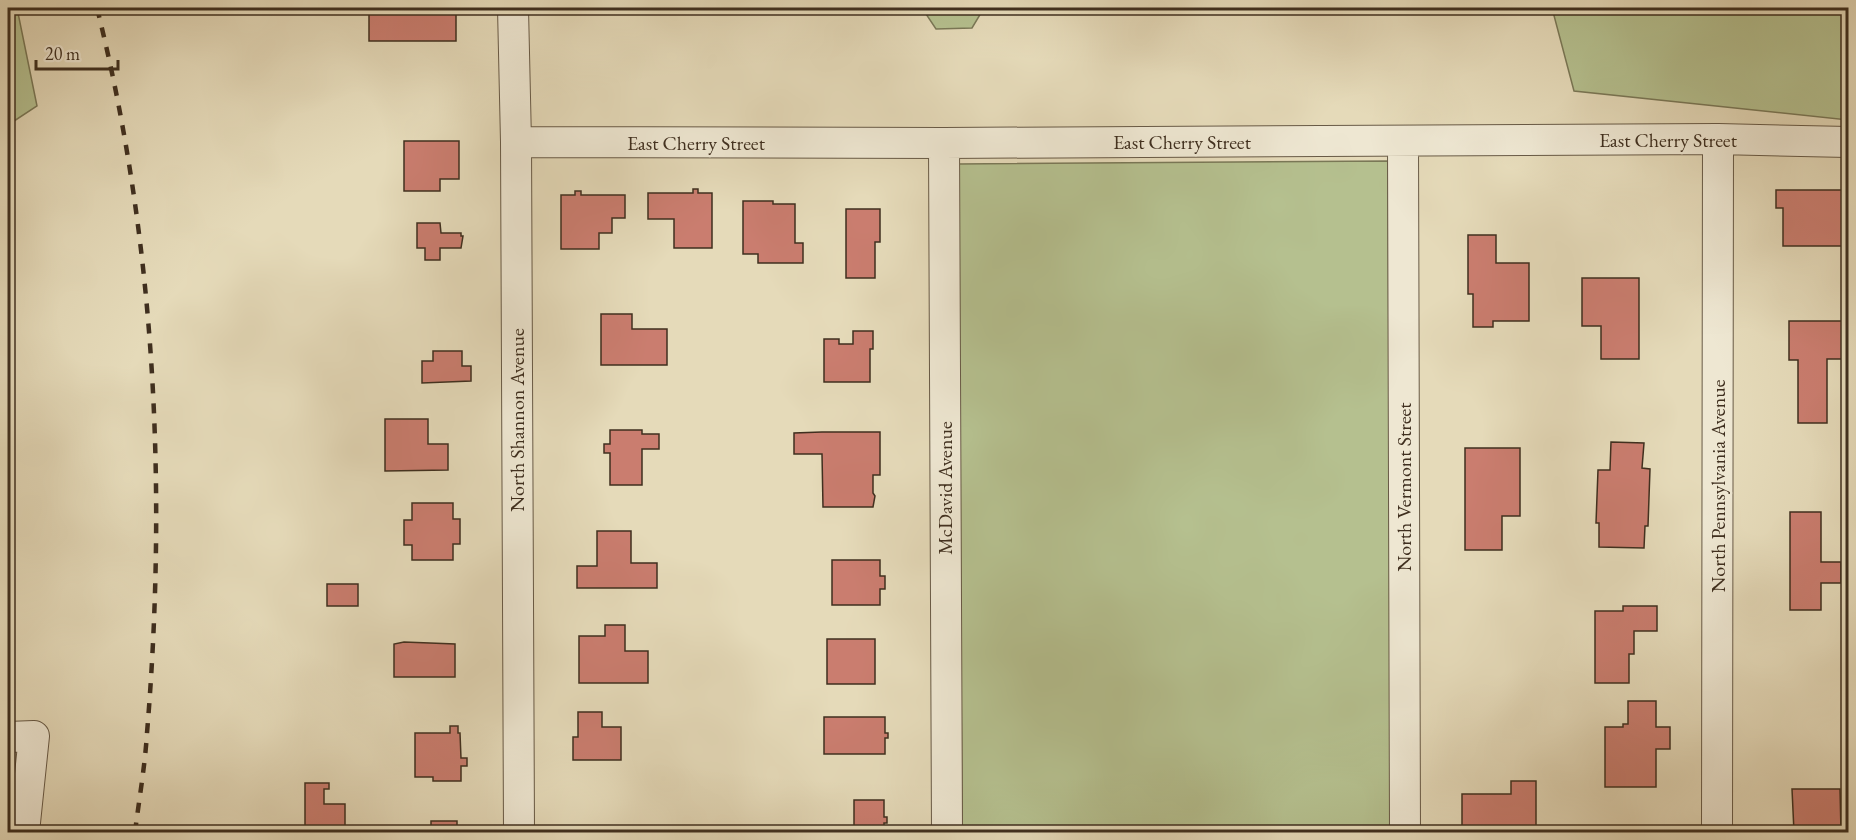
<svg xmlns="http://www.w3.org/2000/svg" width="1856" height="840" viewBox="0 0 1856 840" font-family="'EB Garamond',serif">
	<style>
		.green { fill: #b5c08f; stroke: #7a7857; stroke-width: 1.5 }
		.building { fill: #ca7d6f; stroke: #3f2f1f; stroke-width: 1.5 }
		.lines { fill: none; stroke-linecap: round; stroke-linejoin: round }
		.street-casing { stroke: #685a46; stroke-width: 32 }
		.street { stroke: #eee7d2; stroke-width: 30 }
		.rail { stroke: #3f2f1f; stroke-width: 4.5; stroke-dasharray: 10 10; stroke-linecap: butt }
		.labels { text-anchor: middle; stroke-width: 4.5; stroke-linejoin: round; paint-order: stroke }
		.street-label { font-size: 20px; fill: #3f2f1f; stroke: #eee7d2 }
	</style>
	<rect width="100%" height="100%" fill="#e5dab9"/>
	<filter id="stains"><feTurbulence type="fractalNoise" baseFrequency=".00333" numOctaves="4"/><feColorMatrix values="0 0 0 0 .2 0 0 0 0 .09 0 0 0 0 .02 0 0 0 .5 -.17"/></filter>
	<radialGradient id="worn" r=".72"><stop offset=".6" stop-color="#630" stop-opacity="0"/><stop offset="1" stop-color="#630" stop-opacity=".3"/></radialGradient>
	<path class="green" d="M8,8H17L37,106L8,125Z
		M922,8H984L972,28L936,29Z
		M1552,8H1848V120L1574,91Z
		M1388,161L1391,832H962L958,164Z"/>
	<path class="building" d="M423,8H456V41H369V10H423Z
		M404,141H459V179H440V191H404Z
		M693,189H698V193H712V248H674V219H648V193H693Z
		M1776,190H1848V246H1783V208H1776Z
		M575,191H581V195H625V218H612V233H599V249H561V195H575Z
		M743,201H773V204H795V243H803V263H758V254H743Z
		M846,209H880V242H875V278H846Z
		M417,223H440L441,233H461V236H463L461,248H440V260H425V248H417Z
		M1468,235H1496V263H1529V321H1493V327H1473V294H1468Z
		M1582,278H1639V359H1601V326H1582Z
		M601,314H632V329H667V365H601Z
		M1789,321H1848V359H1827V423H1798V360H1789Z
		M853,331H873V349H870V382H824V339H839V344H853Z
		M433,351H462V366H471V381L422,383V361H433Z
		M385,419H428V444H448V470L385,471Z
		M610,430H642V434H659V449H642V485H610V453H604V444H610Z
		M822,432H880V475H873V493L875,496L873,507H823L822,454H794V433Z
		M1611,442L1644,443L1642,468L1650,469L1648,526H1645L1644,548L1599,547V523H1596L1598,470H1610Z
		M1465,448H1520V516H1502V550H1465Z
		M412,503H453V519H460V544H453V560H412V545H404V520H412Z
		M1790,512H1821V562H1841V583H1821V610H1790Z
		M597,531H631V563H657V588H577V566H597Z
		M832,560H880V576H885V589H880V605H832Z
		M327,584H358V606H327Z
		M1623,606H1657V631H1634V654H1629V683H1595V611H1623Z
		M605,625H625V651H648V683H579V636H605Z
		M827,639H875V684H827Z
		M404,642L455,644V677H394V644Z
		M1628,701H1656V727H1670V749H1656V787H1605V727H1623V724H1628Z
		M578,712H602V727H621V760H573V737H578Z
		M824,717H885V733H888V738H885V754H824Z
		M450,726H458V733H460L461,758H467V766H461V781H433V777H415V733H450Z
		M1511,781H1536V832H1462V794H1511Z
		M305,783H329V789H324V804H345V832H305Z
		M1792,789H1840L1841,832H1794Z
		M854,800H884V817H887V823H884V832H847V830H854Z
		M431,821H457V832H431Z
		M1607,827H1655V832H1607Z"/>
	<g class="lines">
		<g class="street-casing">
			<path id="street" d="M513,8L516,142L519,832
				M516,142L944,143L1718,139L1848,142
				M1403,142L1405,832
				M944,143L947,832
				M8,737L34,736L24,832
				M1717,832L1718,139"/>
		</g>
		<use href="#street" class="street"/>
		<path class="rail" d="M97,8C156,243 167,492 147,733C145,766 139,800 135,832"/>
	</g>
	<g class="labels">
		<g class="street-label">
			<text x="1668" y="147">East Cherry Street</text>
			<text x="1182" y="149">East Cherry Street</text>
			<text x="696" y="150">East Cherry Street</text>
			<text transform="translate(517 420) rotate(-90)" y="7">North Shannon Avenue</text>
			<text transform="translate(1718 486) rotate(-90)" y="7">North Pennsylvania Avenue</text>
			<text transform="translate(1404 487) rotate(-90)" y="7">North Vermont Street</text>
			<text transform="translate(945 488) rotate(-90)" y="7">McDavid Avenue</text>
		</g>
	</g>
	<rect width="1856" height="840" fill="none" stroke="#e5dab9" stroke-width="30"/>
	<rect x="9" y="9" width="1838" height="822" fill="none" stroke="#3f2f1f" stroke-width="3"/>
	<rect x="15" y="15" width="1826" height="810" fill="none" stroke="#3f2f1f" stroke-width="1.5"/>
	<path d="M36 60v9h82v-9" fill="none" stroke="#3f2f1f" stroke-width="3"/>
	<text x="45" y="60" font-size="18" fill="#3f2f1f" stroke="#eee7d2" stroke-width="4.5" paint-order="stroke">20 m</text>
	<rect width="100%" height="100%" filter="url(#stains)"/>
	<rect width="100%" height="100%" fill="url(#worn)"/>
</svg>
